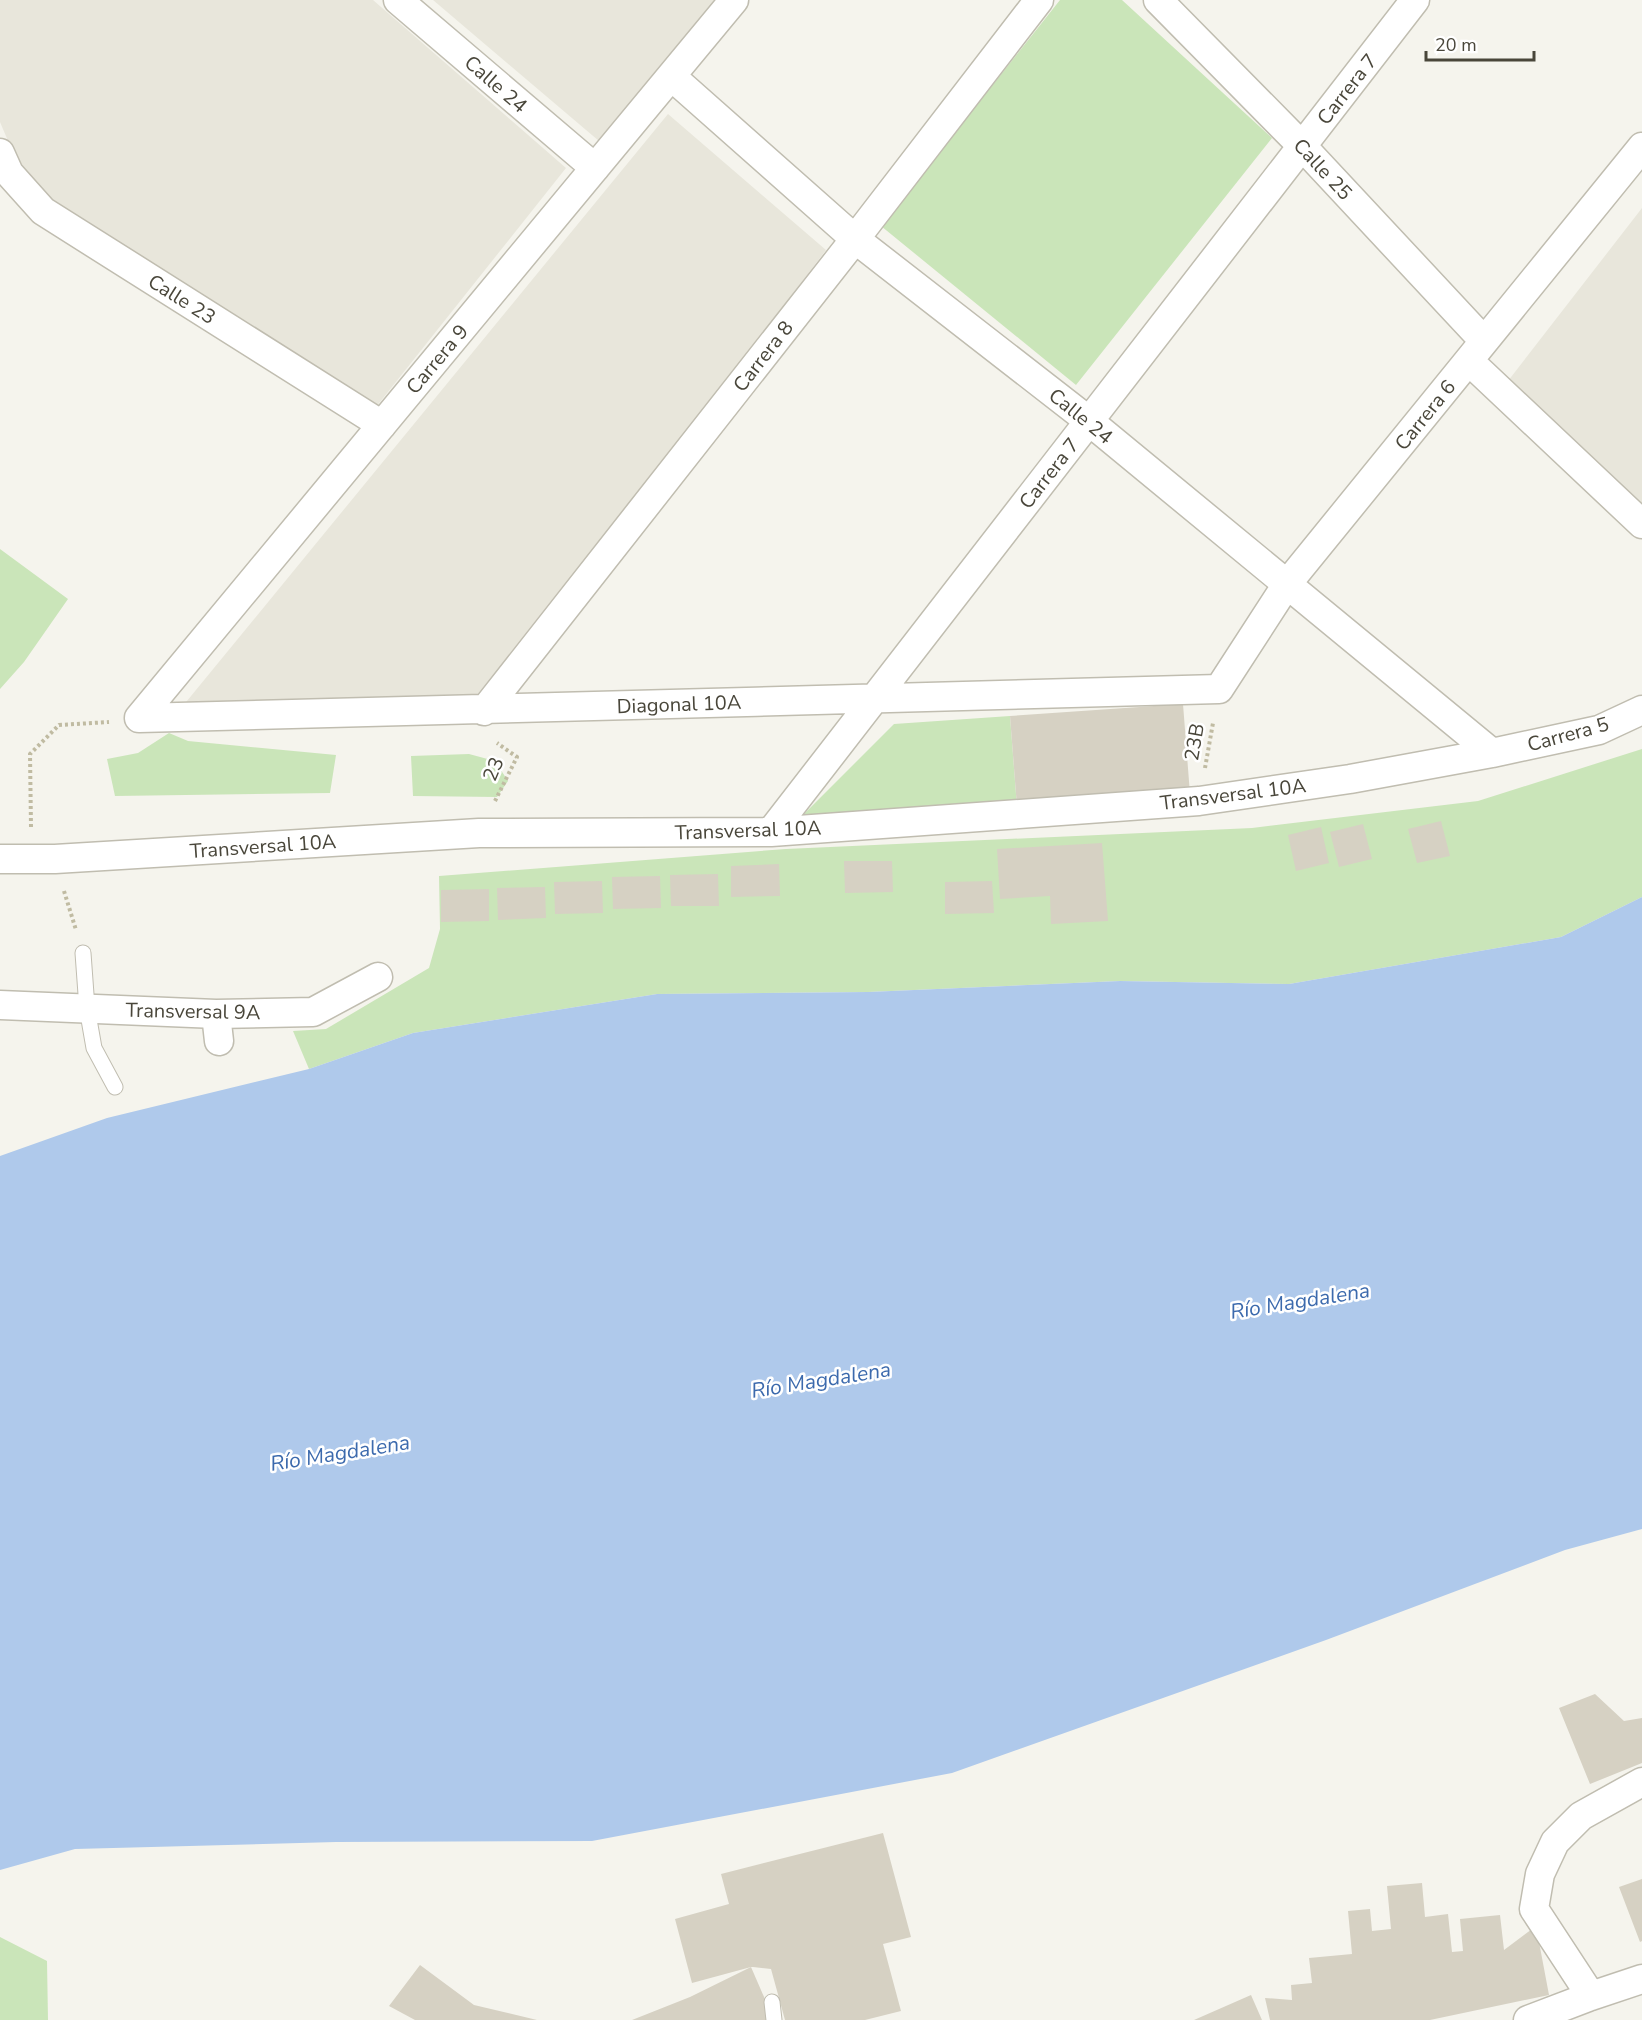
<svg xmlns="http://www.w3.org/2000/svg" width="1642" height="2020" font-family="'Nunito Sans',sans-serif">
<rect width="100%" height="100%" fill="#f5f4ed"/>
<path fill="#e8e6db" d="M0,0H373L566,168L372,412L28,188L0,122Z
M433,0H715L599,141Z
M668,114L826,250L486,697L182,707Z
M1642,208V510L1508,381Z"/>
<path fill="#cae5b9" d="M1060,0H1122L1272,138L1076,385L881,226Z
M0,549L68,599L24,662L0,689Z
M1010,716L1017,807L795,823L894,724Z
M169,733L188,741L336,755L330,793L115,796L107,759L138,753Z
M1642,749V897L1561,937L1289,984L1120,981L868,992L657,994L413,1033L309,1069L293,1031L326,1029L429,968L440,929L439,876L786,849L1252,828L1478,801Z
M469,754L495,761L508,781L497,797L413,796L411,756Z
M0,1937L47,1961L48,2020H0Z"/>
<path fill="#afc9eb" d="M1642,897V1529L1565,1550L1326,1640L952,1773L592,1841L336,1842L75,1849L0,1870V1156L107,1118L309,1069L413,1033L657,994L868,992L1120,981L1289,984L1561,937Z"/>
<path fill="#d6d1c3" d="M1183,704L1190,794L1017,807L1010,716Z
M1441,821L1450,856L1417,863L1408,829Z
M1363,824L1372,859L1339,867L1330,832Z
M1321,827L1329,863L1296,871L1288,835Z
M1102,843L1108,921L1051,924L1050,896L1000,899L997,849Z
M844,861H892L893,892L845,893Z
M779,864L780,896L731,897V866Z
M718,874L719,906H671L670,875Z
M660,876L661,908L613,909L612,877Z
M602,881L603,913L555,914L554,882Z
M992,881L994,913L945,914V882Z
M545,887L546,918L498,920L497,888Z
M489,889V921L441,922V890Z
M1595,1694L1624,1721L1642,1718V1763L1590,1784L1559,1708Z
M883,1833L911,1937L883,1944L901,2011L865,2020H785L771,1969L753,1967H751L774,2020H632L690,1997L751,1967L692,1983L675,1919L729,1904L721,1874Z
M1642,1879V1941L1640,1942L1619,1887Z
M1422,1883L1425,1917L1448,1914L1452,1952L1463,1951L1460,1919L1500,1915L1504,1950L1536,1926L1549,1995L1430,2020H1270L1265,1998L1292,2000L1291,1985L1312,1983L1309,1958L1352,1954L1348,1911L1370,1909L1372,1931L1391,1929L1387,1886Z
M420,1965L474,2005L537,2020H415L389,2006Z
M1251,1995L1262,2020H1194Z"/>
<g fill="none" stroke-linecap="round" stroke-linejoin="round">
<defs>
<path id="service" d="M83,953L87,1008L94,1048L115,1087
M772,2002L774,2020"/>
<path id="minor" d="M398,0L595,168
M1158,0L1302,146L1484,341
M671,76L855,239L1089,421L1492,753
M0,153L9,173L43,211L382,425
M1469,361L1642,524
M484,711L855,239L1039,0
M139,718C499,710 859,698 1219,689L1287,584L1642,147
M139,718L734,0
M771,832L1415,0
M0,859H55L479,833L771,832L1199,801L1350,779L1492,753L1599,730L1642,710
M0,1005L216,1014L313,1012L378,977
M216,1014L219,1041
M1591,1996L1534,1909L1540,1874L1555,1842L1581,1816L1642,1782
M1528,2020L1591,1996L1642,1979"/>
</defs>
<use href="#service" stroke="#c0bdb0" stroke-width="17"/>
<use href="#minor" stroke="#c0bdb0" stroke-width="31"/>
<path stroke="#c0bba2" stroke-width="4" stroke-dasharray="3 3" stroke-linecap="butt" d="M1205,768L1213,723
M495,801L517,757L497,743
M31,827L30,754L59,725L109,722
M64,891L76,930"/>
<use href="#service" stroke="#fff" stroke-width="15"/>
<use href="#minor" stroke="#fff" stroke-width="28"/>
</g>
<g text-anchor="middle" stroke-width="5" stroke-linejoin="round" paint-order="stroke">
<g font-size="20" fill="#49463a" stroke="#fff">
<text transform="translate(496 84) rotate(41)" y="7">Calle 24</text>
<text transform="translate(1347 89) rotate(-52)" y="7">Carrera 7</text>
<text transform="translate(1323 169) rotate(47)" y="7">Calle 25</text>
<text transform="translate(182 299) rotate(32)" y="7">Calle 23</text>
<text transform="translate(763 356) rotate(-52)" y="7">Carrera 8</text>
<text transform="translate(437 359) rotate(-50)" y="7">Carrera 9</text>
<text transform="translate(1425 415) rotate(-51)" y="7">Carrera 6</text>
<text transform="translate(1081 416) rotate(39)" y="7">Calle 24</text>
<text transform="translate(1049 473) rotate(-52)" y="7">Carrera 7</text>
<text transform="translate(679 704) rotate(-2)" y="7">Diagonal 10A</text>
<text transform="translate(1568 734) rotate(-15)" y="7">Carrera 5</text>
<text transform="translate(1194 742) rotate(-80)" y="7">23B</text>
<text transform="translate(493 769) rotate(-67)" y="7">23</text>
<text transform="translate(1233 794) rotate(-7)" y="7">Transversal 10A</text>
<text transform="translate(748 830) rotate(-2)" y="7">Transversal 10A</text>
<text transform="translate(263 846) rotate(-4)" y="7">Transversal 10A</text>
<text transform="translate(193 1011) rotate(1)" y="7">Transversal 9A</text>
</g>
<g font-size="21" font-style="italic" fill="#3c6aad" stroke="#fff">
<text transform="translate(1300 1301) rotate(-9)" y="7">Río Magdalena</text>
<text transform="translate(821 1380) rotate(-9)" y="7">Río Magdalena</text>
<text transform="translate(340 1453) rotate(-9)" y="7">Río Magdalena</text>
</g>
</g>
<path d="M1426 51v9h108v-9" fill="none" stroke="#49463a" stroke-width="3"/>
<text x="1435" y="51" font-size="18" fill="#49463a" stroke="#ffffff" stroke-width="4.5" paint-order="stroke">20 m</text>
</svg>
